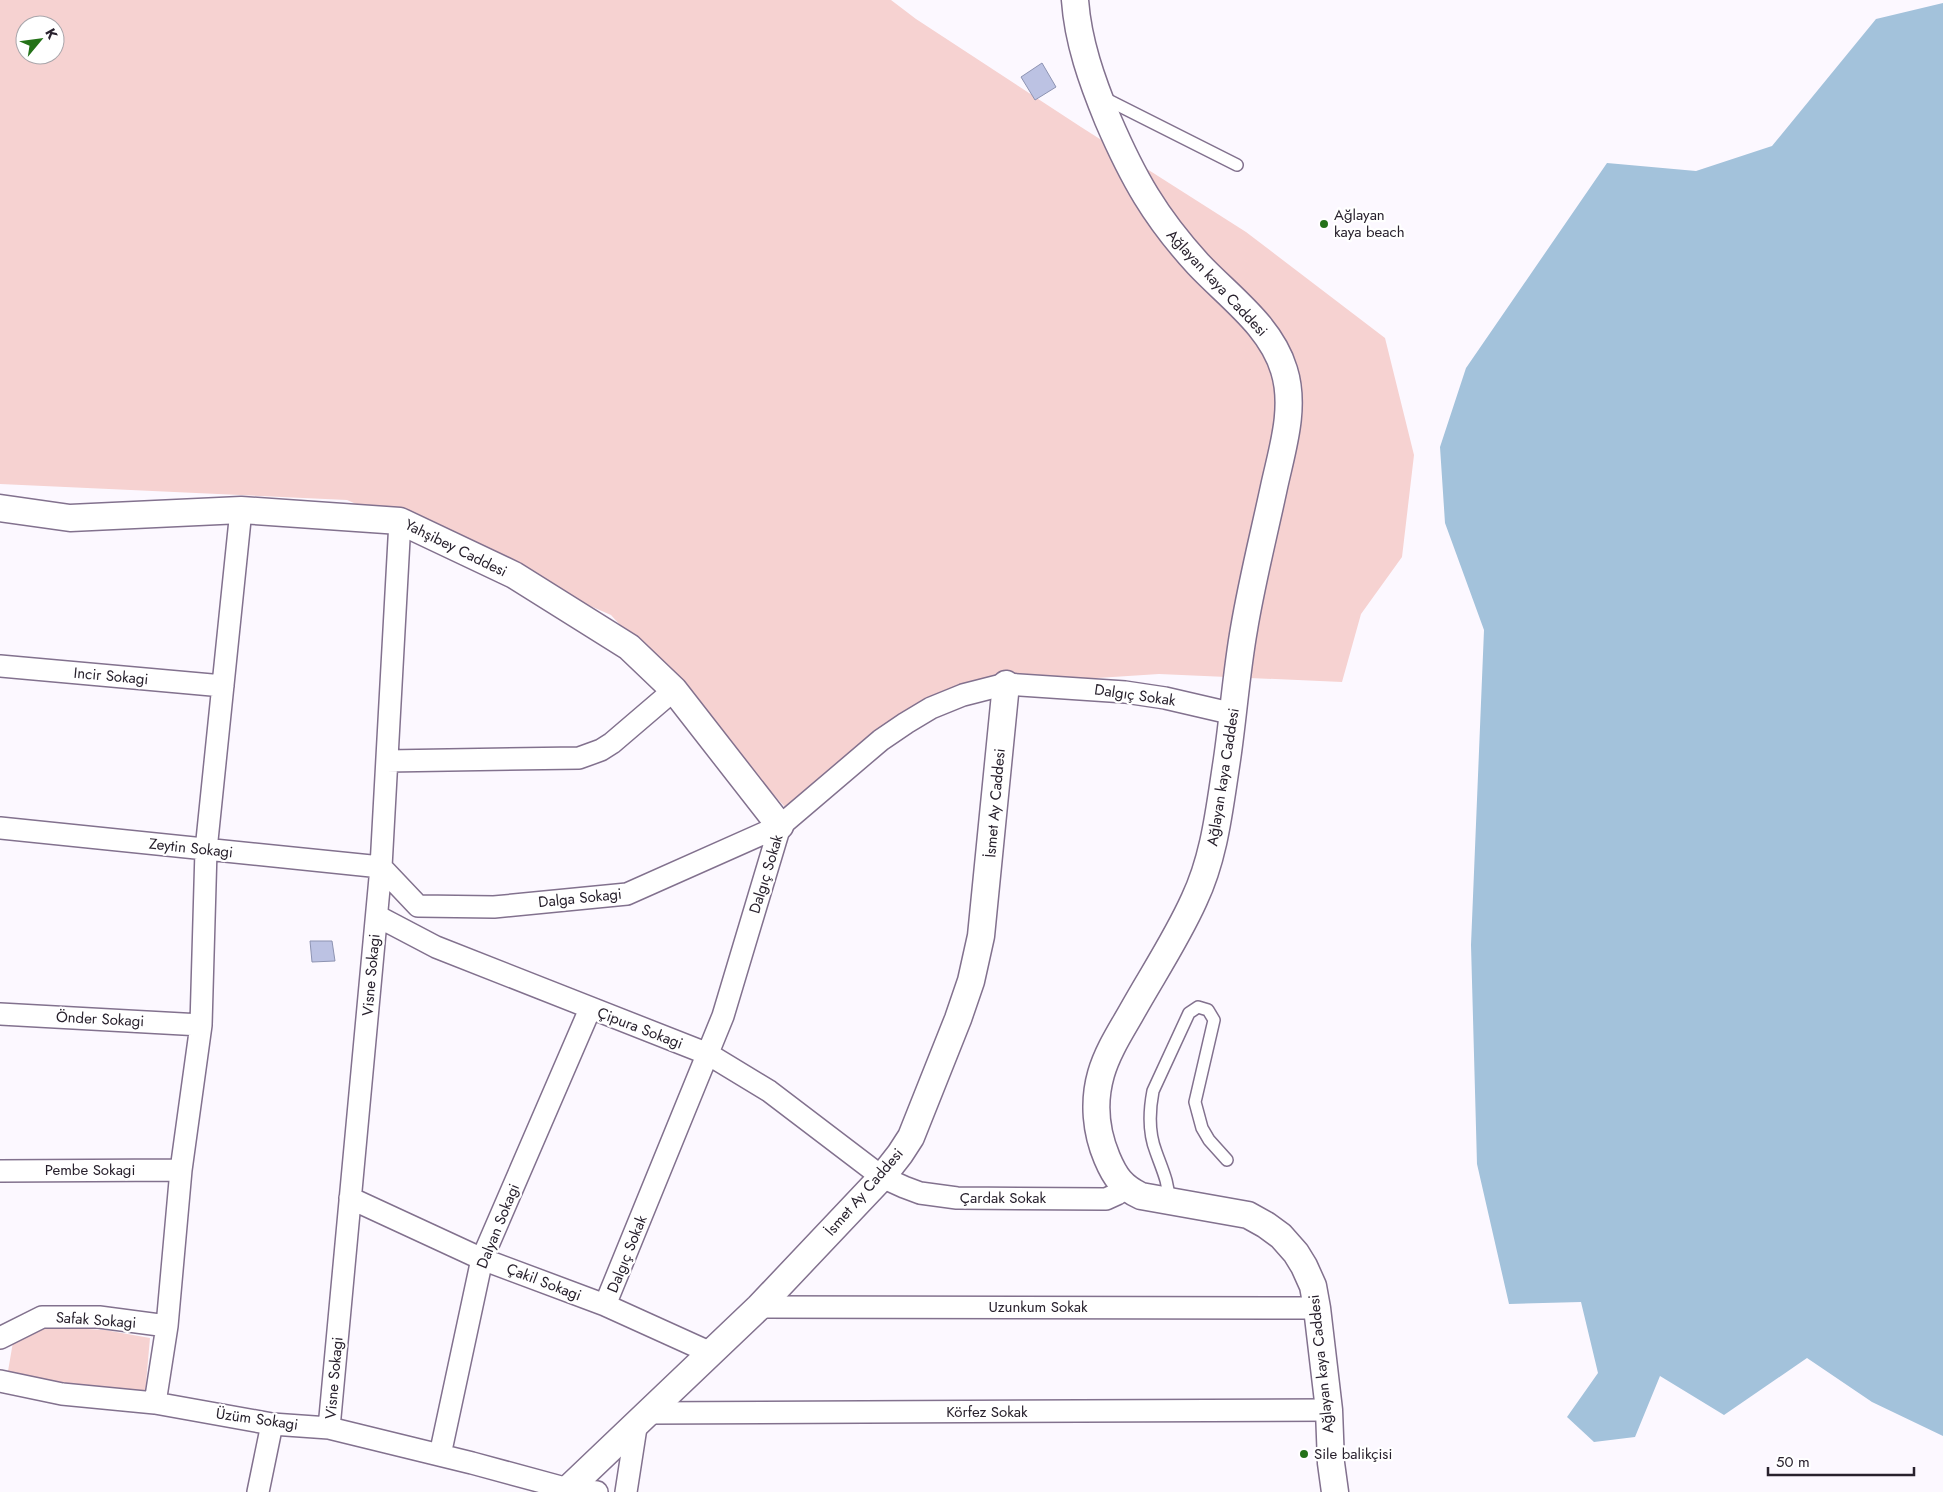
<svg xmlns="http://www.w3.org/2000/svg" width="1943" height="1492" font-family="Jost,sans-serif">
<rect width="100%" height="100%" fill="#fcf8ff"/>
<path fill="#f6d2d1" fill-rule="evenodd" d="M0,0H891L916,19L1081,127L1246,232L1385,338L1414,455L1402,557L1361,614L1342,682L1159,674L1006,684L931,708L793,816L611,615L347,500L0,484ZM25,25H55V55H25Z
M31,1326L105,1330L150,1338L145,1394L7,1377L13,1342Z"/>
<path fill="#a3c2db" d="M1943,3V1436L1872,1402L1807,1358L1724,1415L1660,1376L1635,1437L1594,1442L1567,1417L1598,1373L1581,1302L1509,1304L1477,1164L1471,945L1484,630L1445,523L1440,447L1466,368L1607,163L1696,171L1772,146L1876,19Z"/>
<path fill="#bcc2e3" stroke="#8d93b2" d="M1042,63L1056,87L1035,100L1021,77Z
M310,941H332L335,961L312,962Z"/>
<g fill="none" stroke-linecap="round" stroke-linejoin="round">
<defs>
<path id="service" d="M1102,97L1237,165
M1169,1201C1169,1183 1162,1169 1156,1152C1148,1132 1149,1112 1153,1091L1189,1013L1198,1007L1208,1010L1214,1020L1195,1102L1202,1128L1209,1140L1227,1160"/>
<path id="minor" d="M0,666L223,686
M387,761L579,758L601,750L612,743L674,690
M0,828L381,867L418,906L494,907L627,894L780,826
M377,916L436,947L708,1054L769,1091L882,1177L904,1187L920,1193L957,1198L1106,1199L1117,1194L1125,1188
M0,1014L201,1025
M0,1171L181,1170
M350,1198L482,1259L605,1305L711,1353
M605,1305L723,1016L780,826L881,740L906,723L931,708L963,695L1006,684L1125,692L1165,698L1234,714
M759,1307L1317,1308
M0,1338L42,1317H99L167,1326
M0,1381L62,1394L155,1403L272,1424L329,1428L472,1463L568,1489L597,1492
M155,1403L167,1326L181,1170L201,1025L206,850L241,510
M646,1413L1329,1410
M329,1428L381,867L400,521
M440,1455L482,1259L590,1009
M258,1492L272,1424
M626,1492L637,1421"/>
<path id="tertiary" d="M1075,0C1078,42 1092,81 1108,120C1133,178 1155,217 1198,264C1229,297 1271,326 1284,370C1296,408 1282,450 1274,487C1264,534 1252,581 1244,629C1236,674 1233,721 1226,766C1219,812 1214,858 1194,900C1176,940 1151,977 1130,1015C1119,1034 1107,1053 1101,1074C1093,1102 1096,1132 1107,1158C1115,1177 1122,1187 1141,1196L1248,1215L1266,1225L1281,1236L1296,1253L1304,1266L1313,1286L1317,1308L1329,1410L1331,1463L1335,1492
M0,508L70,518L241,510L400,521L514,575L629,647L674,690L780,826
M568,1489L759,1307L882,1177L900,1154L911,1137L958,1019L971,981L981,936L1006,684"/>
</defs>
<use href="#service" stroke="#82718e" stroke-width="14"/>
<use href="#minor" stroke="#82718e" stroke-width="24"/>
<use href="#tertiary" stroke="#82718e" stroke-width="29"/>
<use href="#service" stroke="#fff" stroke-width="11"/>
<use href="#minor" stroke="#fff" stroke-width="21"/>
<use href="#tertiary" stroke="#fff" stroke-width="26"/>
</g>
<g fill="#247218" stroke="#fff" stroke-width="2">
<circle cx="1324" cy="224" r="5"/>
<circle cx="1304" cy="1454" r="5"/>
</g>
<g text-anchor="middle" stroke-width="4.5" stroke-linejoin="round" paint-order="stroke">
<g font-size="15" fill="#28212d" stroke="#fff" text-anchor="start">
<text x="1334" y="220">Ağlayan<tspan x="1334" dy="17">kaya beach</tspan></text>
<text x="1314" y="1459">Sile balikçisi</text>
</g>
<g font-size="15" fill="#28212d" stroke="#fff">
<text transform="translate(1217 283) rotate(47)" y="5">Ağlayan kaya Caddesi</text>
<text transform="translate(456 548) rotate(26)" y="5">Yahşibey Caddesi</text>
<text transform="translate(111 676) rotate(5)" y="5">Incir Sokagi</text>
<text transform="translate(1135 695) rotate(8)" y="5">Dalgıç Sokak</text>
<text transform="translate(1223 777) rotate(-81)" y="5">Ağlayan kaya Caddesi</text>
<text transform="translate(995 803) rotate(-85)" y="5">İsmet Ay Caddesi</text>
<text transform="translate(191 848) rotate(6)" y="5">Zeytin Sokagi</text>
<text transform="translate(766 874) rotate(-73)" y="5">Dalgıç Sokak</text>
<text transform="translate(580 898) rotate(-6)" y="5">Dalga Sokagi</text>
<text transform="translate(371 975) rotate(-85)" y="5">Visne Sokagi</text>
<text transform="translate(100 1019) rotate(3)" y="5">Önder Sokagi</text>
<text transform="translate(640 1028) rotate(21)" y="5">Çipura Sokagi</text>
<text x="90" y="1175">Pembe Sokagi</text>
<text transform="translate(864 1192) rotate(-49)" y="5">İsmet Ay Caddesi</text>
<text x="1003" y="1203">Çardak Sokak</text>
<text transform="translate(498 1226) rotate(-68)" y="5">Dalyan Sokagi</text>
<text transform="translate(627 1254) rotate(-68)" y="5">Dalgıç Sokak</text>
<text transform="translate(544 1282) rotate(21)" y="5">Çakil Sokagi</text>
<text x="1038" y="1312">Uzunkum Sokak</text>
<text transform="translate(96 1320) rotate(4)" y="5">Safak Sokagi</text>
<text transform="translate(1321 1364) rotate(-96)" y="5">Ağlayan kaya Caddesi</text>
<text transform="translate(334 1378) rotate(-85)" y="5">Visne Sokagi</text>
<text x="987" y="1417">Körfez Sokak</text>
<text transform="translate(257 1419) rotate(8)" y="5">Üzüm Sokagi</text>
</g>
</g>
<g transform="translate(40 40) rotate(61)"><circle r="24" fill="#ffffff" stroke="#a9a6ab"/>
<path d="M0-4L9 19L0 12L-9 19Z" fill="#247218"/>
<text y="-8" font-size="14" font-weight="bold" text-anchor="middle" fill="#28212d">K</text>
</g>
<path d="M1768 1467v8h146v-8" fill="none" stroke="#28212d" stroke-width="2.5"/>
<text x="1776" y="1467" font-size="15" fill="#28212d" stroke="#ffffff" stroke-width="4" paint-order="stroke">50 m</text>
</svg>
